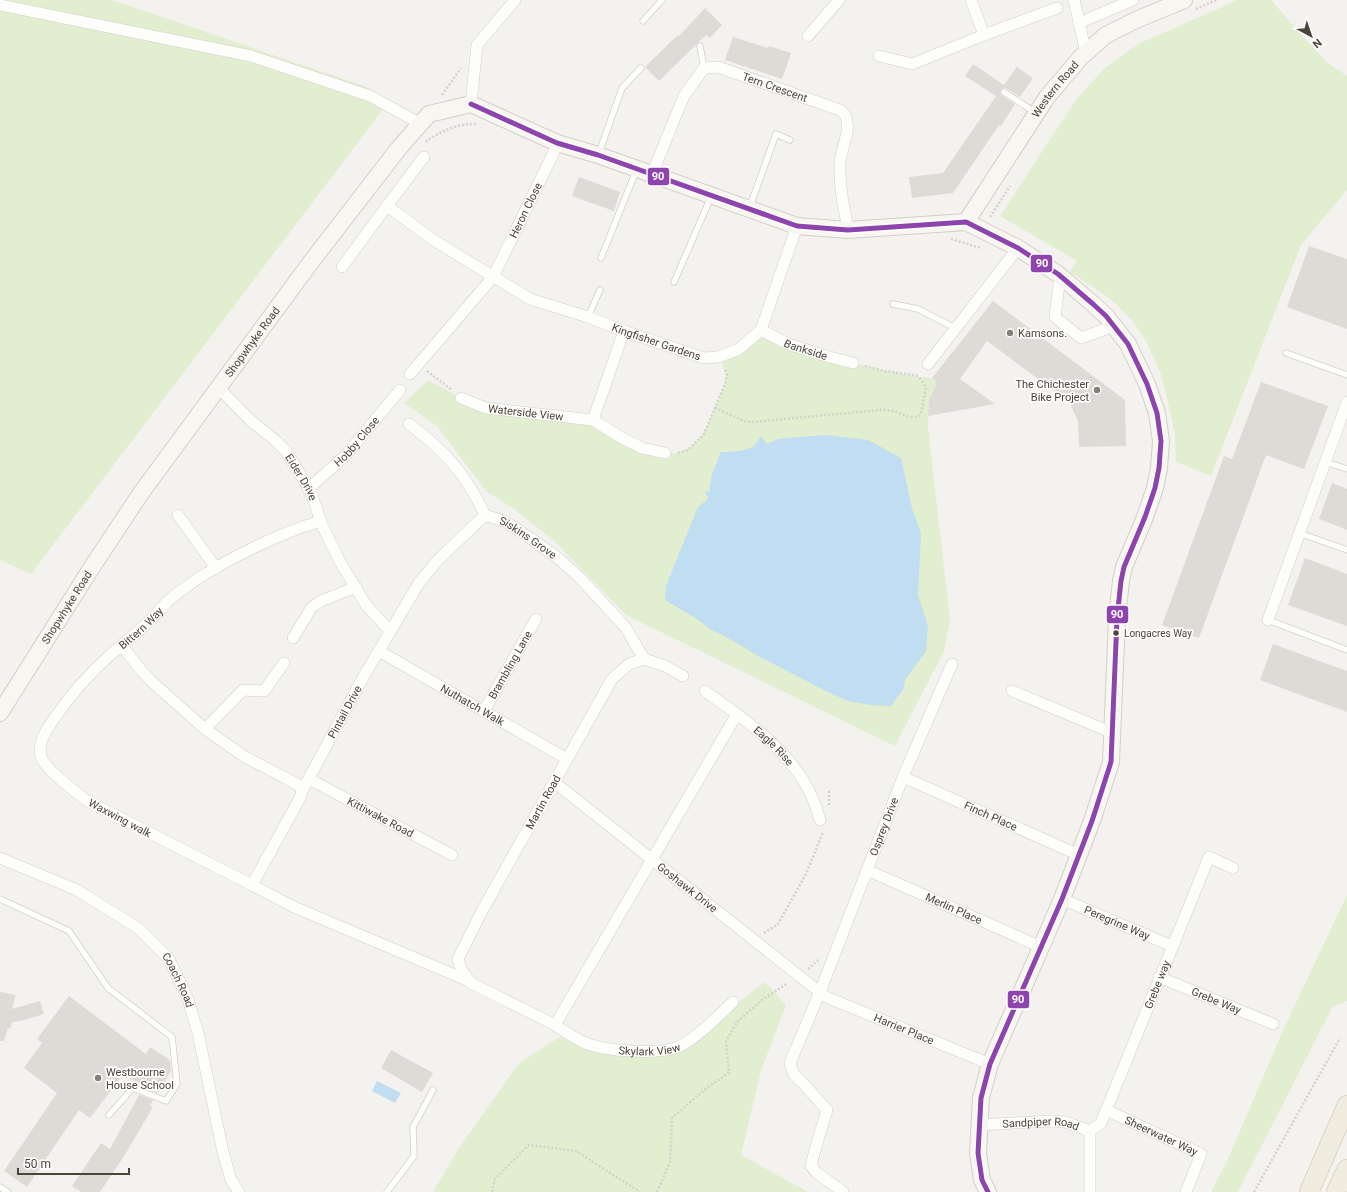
<svg xmlns="http://www.w3.org/2000/svg" width="1347" height="1192" font-family="Roboto,sans-serif">
<rect width="100%" height="100%" fill="#f4f2ee"/>
<path fill="#e1eecf" d="M0,0H112L370,88L387,104L31,574L0,560Z
M1238,0H1271L1296,29L1328,63L1347,76V190L1301,245L1211,476L1176,462L1175,434L1168,402L1160,371L1146,341L1132,320L1112,300L1070,272L1077,261L1000,216L1077,98L1106,67L1140,43Z
M761,330L826,356L885,371L919,377H928L937,383L929,400L928,428L950,619L944,651L895,746L626,615L552,539L514,509L486,491L437,426L404,403L428,380L461,398L486,408L593,420L665,453C695,456 704,433 715,409C719,400 723,390 726,380L727,374L718,357Z
M1347,895V1001L1333,1006L1238,1192H1211L1228,1159L1285,1026Z
M765,982L786,1005L761,1071L741,1155L808,1192H433L459,1148L519,1063L566,1033L589,1044L637,1051L678,1047Z"/>
<path fill="#c0ddf1" d="M826,435L868,440L901,458L912,508L921,533L918,596L928,625L926,651L905,680L904,688L891,706L871,705L848,701L826,691L758,656L737,643L710,629L697,619L665,600L666,586L698,507L707,500L708,496L705,494L706,491L709,492L712,474L721,452C732,452 756,452 759,438L761,437L767,444L778,439Z
M377,1081L401,1093L395,1103L372,1091Z"/>
<path fill="#dedbd6" d="M705,8L722,25L710,38L706,35L659,81L645,67L678,35L679,36Z
M733,37L768,48L769,46L791,53L782,79L725,60Z
M973,64L1004,85L1017,67L1033,78L1020,97L1006,88L1001,89L1000,92L1001,95L1015,104L1001,126L999,125L953,193L912,198L909,177L943,173L996,96L965,76Z
M579,177L620,192L614,211L572,196Z
M1309,246L1347,259V329L1287,307Z
M993,301L1125,400L1126,446L1079,447L1078,421L1069,402L987,341L960,379L995,404L928,416L929,400L937,383L932,378Z
M1261,382L1328,406L1304,469L1266,455L1199,638L1162,625L1224,456L1232,459Z
M1332,483L1347,489V530L1319,519Z
M1305,558L1347,574V626L1288,605Z
M1273,644L1347,671V712L1260,680Z
M0,992L16,995L12,1009L40,1001L44,1014L24,1020L12,1022L10,1029L8,1028L4,1041H0Z
M69,996L146,1054L150,1047L170,1060L171,1071L158,1093L143,1087L144,1086L123,1075L90,1118L79,1110L27,1187L4,1171L57,1093L24,1068L42,1043L37,1039Z
M391,1050L433,1073L422,1092L381,1068Z
M139,1095L153,1100L150,1106L153,1107L123,1158L100,1192H81L72,1186L101,1143L110,1149Z"/>
<g fill="none" stroke-linecap="round" stroke-linejoin="round">
<defs>
<path id="service" d="M643,21L662,0
M700,46L704,68
M1004,92L1036,113
M599,153L622,88L641,68
M749,209L776,134L790,140
M601,258L636,171
M674,282L711,197
M893,304L918,309L955,328
M588,317L600,290
M1286,353L1347,375
M1325,462L1347,469
M1299,533L1347,550
M1268,620L1347,650
M0,899L69,931L108,988L172,1037L177,1084L166,1101L133,1088L109,1115
M0,1187L8,1192
M387,1192L414,1156L413,1127L433,1090"/>
<g id="minor">
<path d="M971,0L984,35"/>
<path d="M1074,0L1086,53"/>
<path d="M0,5L251,56L370,96L421,124"/>
<path d="M1079,23L1133,0"/>
<path d="M808,36L839,0"/>
<path d="M879,56L912,64L984,35L1057,8"/>
<path d="M471,104L477,45L515,0"/>
<path id="s1" d="M652,174L684,96L704,68L718,67L840,110C842,112 845,115 846,117C851,132 841,148 840,163C839,186 844,208 848,230"/>
<path d="M387,206L424,157"/>
<path id="s2" d="M342,267L387,206L435,241L530,299L588,317L624,331L704,358L718,357L739,349L761,330L797,226"/>
<path d="M1060,276L1055,317L1081,338L1114,326"/>
<path id="s3" d="M761,330L788,344L826,356L853,363"/>
<path d="M928,364L1018,248"/>
<path id="s4" d="M410,374L493,277L553,154L557,143"/>
<path id="s5" d="M218,387L250,420L277,442L286,451L311,492L322,525L340,562L366,605L390,631"/>
<path id="s6" d="M461,398L486,408L593,420L620,437L642,448L665,453"/>
<path d="M593,420L624,331"/>
<path id="s7" d="M409,424C444,450 466,474 485,515L506,522L530,538L558,558L580,578L626,628L644,659"/>
<path id="s8" d="M308,489L346,455L400,390"/>
<path d="M178,515L216,568"/>
<path d="M1268,620L1347,402"/>
<path d="M293,638L312,607L321,601L356,587"/>
<path d="M122,646L140,669L151,681L205,729L245,757L299,785L302,791"/>
<path id="s9" d="M379,651L567,759"/>
<path id="s10" d="M644,659L629,664L612,679L482,911L458,959L462,971L471,983C498,997 526,1010 553,1024C565,1031 575,1039 588,1044C608,1051 658,1055 678,1047C697,1038 718,1016 733,1002"/>
<path d="M644,659L665,666L683,676"/>
<path id="s11" d="M705,691C741,717 779,742 803,780C811,792 816,806 820,820"/>
<path d="M1012,691L1113,733"/>
<path id="s12" d="M484,711L536,619"/>
<path d="M205,729L243,690L264,691L284,663"/>
<path id="s13" d="M903,777L1079,855"/>
<path id="s14" d="M309,779L452,855"/>
<path id="s15" d="M554,782L826,997L990,1064"/>
<path id="s16" d="M0,858L77,890L138,928L169,959L188,999L198,1033L223,1152L231,1180L239,1192"/>
<path id="s17" d="M867,870L1041,947"/>
<path id="s18" d="M252,885L89,802C79,795 44,768 41,757C37,741 48,728 56,716C72,693 90,673 110,655C122,645 134,636 145,625C153,618 160,609 168,601C177,593 188,586 197,579C236,555 277,534 321,521"/>
<path id="s19" d="M1062,899L1172,946"/>
<path id="s20" d="M1159,977L1273,1024"/>
<path id="s21" d="M469,981L294,907L252,885L300,798L302,791L365,674L419,583L438,560L485,515"/>
<path d="M555,1025L737,714"/>
<path id="s22" d="M1106,1110L1201,1154L1186,1192"/>
<path id="s23" d="M979,1125L1052,1121L1065,1122L1090,1131V1192"/>
<path id="s24" d="M1090,1131L1101,1123L1209,857L1233,868"/>
<path id="s25" d="M843,1192L817,1173L811,1166L815,1150L827,1110L801,1081L794,1075L790,1063L820,992L903,777L952,664"/>
</g>
<g id="secondary">
<path id="s26" d="M966,222L1047,97L1081,57L1106,35L1136,20L1184,0"/>
<path id="s27" d="M0,713L92,567L141,493L311,262L399,148L429,114L471,104L557,143L598,155L797,226L848,230L966,222L1018,248L1058,274L1093,304L1106,316L1128,344L1147,384L1157,413L1161,441L1159,468L1155,488L1145,517L1124,567L1121,581L1117,618L1111,762L1092,821L1062,899L990,1064L981,1098L978,1153L982,1180L988,1192"/>
</g>
<path id="trunk" d="M1309,1192L1347,1105
M1336,1192L1347,1169"/>
</defs>
<use href="#service" stroke="#d2d0cb" stroke-width="7"/>
<use href="#minor" stroke="#d2d0cb" stroke-width="12"/>
<use href="#secondary" stroke="#d3cfc5" stroke-width="18"/>
<use href="#trunk" stroke="#ccbfa9" stroke-width="20"/>
<path stroke="#d3d2cc" stroke-width="2.5" stroke-dasharray="2 2" stroke-linecap="butt" d="M1196,9L1216,0
M442,95L461,68
M426,142C439,131 460,123 477,124
M990,217L1010,186
M951,239L981,248
M865,366L885,371L920,376
M427,371L452,390
M715,408L744,421L753,422L880,410C885,410 891,410 897,412C905,415 914,421 921,414L926,387L919,377
M678,453L688,450L704,434L725,384L727,374L724,368
M829,805V791
M764,933L778,924L806,874L823,832
M808,969L818,960
M492,1192L495,1179L529,1145L576,1151L640,1192
M657,1192L670,1162L672,1118L709,1086L729,1073L726,1041L737,1022L762,1000L788,983
M1254,1192L1340,1038"/>
<use href="#service" stroke="#fdfdfc" stroke-width="5.5"/>
<use href="#minor" stroke="#fdfdfc" stroke-width="11"/>
<use href="#secondary" stroke="#f7f6f1" stroke-width="16"/>
<use href="#trunk" stroke="#f0ece0" stroke-width="19"/>
<defs>
<path id="bus-1" d="M471,104L557,143L598,155L797,226L848,230L966,222L1018,248L1058,274L1093,304L1106,316L1128,344L1147,384L1157,413L1161,441L1159,468L1155,488L1145,517L1124,567L1121,581L1117,618L1111,762L1092,821L1062,899L990,1064L981,1098L978,1153L982,1180L988,1192"/>
</defs>
<use href="#bus-1" stroke="#fff" stroke-width="8"/>
<use href="#bus-1" stroke="#8e44ad" stroke-width="5"/>
</g>
<g fill="#868178" stroke="#fff" stroke-width="1.5">
<circle cx="1010" cy="333" r="4"/>
<circle cx="1097" cy="390" r="4"/>
<circle cx="98" cy="1078" r="4"/>
</g>
<circle fill="#4b4439" stroke="#fff" stroke-width="1.5" cx="1116" cy="633" r="3.5"/>
<g text-anchor="middle" stroke-width="3.5" stroke-linejoin="round" paint-order="stroke">
<g font-size="10" fill="#4b4439" stroke="#fff" text-anchor="start">
<text x="1124" y="637">Longacres Way</text>
</g>
<g font-size="11" fill="#4b4439" stroke="#fff">
<text dy="4" stroke="none"><textPath href="#s1" startOffset="193">Tern Crescent</textPath></text>
<text dy="4" stroke="none"><textPath href="#s26" startOffset="160">Western Road</textPath></text>
<text dy="4" stroke="none"><textPath href="#s4" startOffset="202">Heron Close</textPath></text>
<text dy="4" stroke="none"><textPath href="#s27" startOffset="449">Shopwhyke Road</textPath></text>
<text dy="4" stroke="none"><textPath href="#s2" startOffset="380">Kingfisher Gardens</textPath></text>
<text dy="4" stroke="none"><textPath href="#s3" startOffset="49">Bankside</textPath></text>
<text dy="4" stroke="none"><textPath href="#s6" startOffset="67">Waterside View</textPath></text>
<text dy="4" stroke="none"><textPath href="#s8" startOffset="68">Hobby Close</textPath></text>
<text dy="4" stroke="none"><textPath href="#s5" startOffset="124">Eider Drive</textPath></text>
<text dy="4" stroke="none"><textPath href="#s7" startOffset="169">Siskins Grove</textPath></text>
<text dy="4" stroke="none"><textPath href="#s27" startOffset="125">Shopwhyke Road</textPath></text>
<text dy="4" stroke="none"><textPath href="#s18" startOffset="417">Bittern Way</textPath></text>
<text dy="4" stroke="none"><textPath href="#s12" startOffset="53">Brambling Lane</textPath></text>
<text dy="4" stroke="none"><textPath href="#s9" startOffset="108">Nuthatch Walk</textPath></text>
<text dy="4" stroke="none"><textPath href="#s21" startOffset="434">Pintail Drive</textPath></text>
<text dy="4" stroke="none"><textPath href="#s11" startOffset="88">Eagle Rise</textPath></text>
<text transform="translate(543 802) rotate(-61)" y="4">Martin Road</text>
<text dy="4" stroke="none"><textPath href="#s13" startOffset="96">Finch Place</textPath></text>
<text dy="4" stroke="none"><textPath href="#s14" startOffset="81">Kittiwake Road</textPath></text>
<text transform="translate(120 818) rotate(28)" y="4">Waxwing walk</text>
<text dy="4" stroke="none"><textPath href="#s25" startOffset="415">Osprey Drive</textPath></text>
<text dy="4" stroke="none"><textPath href="#s15" startOffset="170">Goshawk Drive</textPath></text>
<text dy="4" stroke="none"><textPath href="#s17" startOffset="95">Merlin Place</textPath></text>
<text dy="4" stroke="none"><textPath href="#s19" startOffset="60">Peregrine Way</textPath></text>
<text dy="4" stroke="none"><textPath href="#s16" startOffset="222">Coach Road</textPath></text>
<text dy="4" stroke="none"><textPath href="#s24" startOffset="163">Grebe way</textPath></text>
<text dy="4" stroke="none"><textPath href="#s20" startOffset="62">Grebe Way</textPath></text>
<text dy="4" stroke="none"><textPath href="#s15" startOffset="431">Harrier Place</textPath></text>
<text dy="4" stroke="none"><textPath href="#s10" startOffset="580">Skylark View</textPath></text>
<text dy="4" stroke="none"><textPath href="#s23" startOffset="62">Sandpiper Road</textPath></text>
<text dy="4" stroke="none"><textPath href="#s22" startOffset="61">Sheerwater Way</textPath></text>
</g>
<g font-size="11" fill="#4b4439" stroke="#fff" text-anchor="start">
<text x="1018" y="337">Kamsons.</text>
<text x="1089" y="388" text-anchor="end">The Chichester<tspan x="1089" dy="13">Bike Project</tspan></text>
<text x="106" y="1076">Westbourne<tspan x="106" dy="13">House School</tspan></text>
</g>
</g>
<g stroke="#fff" stroke-width="1.5">
<rect x="647" y="167" width="23" height="19" rx="4" fill="#8e44ad"/>
<rect x="1030" y="254" width="23" height="19" rx="4" fill="#8e44ad"/>
<rect x="1106" y="605" width="23" height="19" rx="4" fill="#8e44ad"/>
<rect x="1007" y="990" width="23" height="19" rx="4" fill="#8e44ad"/>
</g>
<g font-size="11" text-anchor="middle" font-weight="bold" fill="#fff">
<text x="658" y="180">90</text>
<text x="1042" y="267">90</text>
<text x="1117" y="618">90</text>
<text x="1018" y="1003">90</text>
</g>
<g transform="translate(1311 36) rotate(140)" stroke="#ffffff" stroke-width="3" paint-order="stroke">
<path d="M0-3L7 15L0 10L-7 15Z" fill="#4b4439"/>
<text y="-6" font-size="11" font-weight="bold" text-anchor="middle" fill="#4b4439">N</text>
</g>
<path d="M18 1168v6h111v-6" fill="none" stroke="#4b4439" stroke-width="2"/>
<text x="24" y="1168" font-size="12" fill="#4b4439" stroke="#ffffff" stroke-width="3" paint-order="stroke">50 m</text>
</svg>
